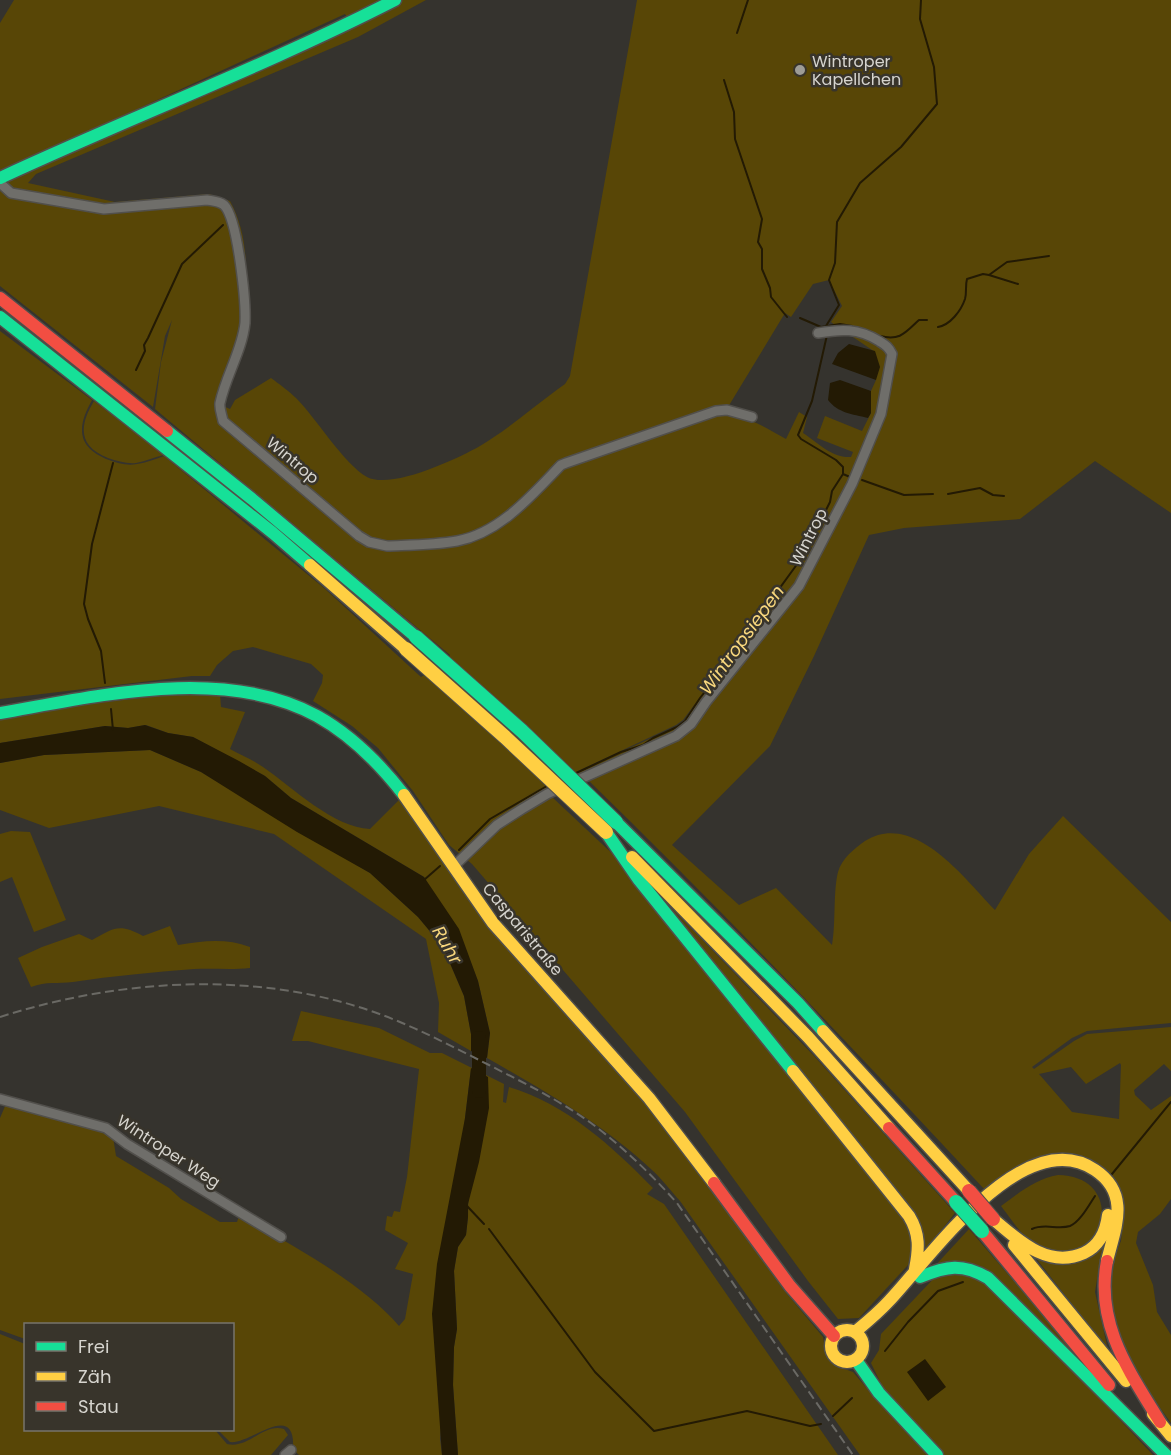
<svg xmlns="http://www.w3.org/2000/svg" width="1171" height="1455" font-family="Poppins,sans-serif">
<rect width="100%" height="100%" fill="#35332e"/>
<path fill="#584606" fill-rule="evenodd" d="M14,0H426L358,37L36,174L28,183L115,202L209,194L230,201C241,221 245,242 246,265H242L239,269L242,320L239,343L218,404L226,416L223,406L230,409L235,400L271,378C279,384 289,391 296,398C316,418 344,464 367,477C391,490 457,459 480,446C507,430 532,408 558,389L565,384L570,376L637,0H1171V513L1095,461L1020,519L904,528L869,535L814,656L770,746L672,845L739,905L776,888L832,945C836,923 833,892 838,872C842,858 854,849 865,841C914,810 965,879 995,910L1029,854L1063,816L1171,922V1023L1087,1031L1072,1038L1032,1067L1034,1069L1074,1041L1087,1034L1171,1027V1071L1164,1064L1134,1090L1135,1095L1151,1110L1171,1096V1199L1160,1214L1138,1232L1136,1243L1153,1285L1157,1312L1171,1335V1423L1142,1383L1115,1331L1107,1296L1111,1265L1121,1241L1124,1209L1077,1154L985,1190C855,1050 724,912 588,780L552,797L618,859L916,1236L909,1264L859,1318L838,1319L808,1281L685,1112L472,864L449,845L413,791L378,748L352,726L313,701L322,683L323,675L311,664L253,647L233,651L217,665L210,676H192L0,699V331L92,400C77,427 76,447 109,460C117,463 127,466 137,464C146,463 155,459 164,456L324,588L421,677L442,665L450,655L155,409L161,362L172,320L165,336L153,407L0,286V191L5,192L13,189L7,183V180L351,25L345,14L0,172V23ZM829,280L842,306L831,322L875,352L876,380L871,391V413L862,431L825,416L817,438L853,452L851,457C832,458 818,443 803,433L807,417L799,412L786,439C765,427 741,412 716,413L564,466L496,528L457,545L462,539L493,523L562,463L728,407L785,313L791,317L813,284ZM698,700L682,724L523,797L676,725L683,720ZM1120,1063L1121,1065L1119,1119L1072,1112L1039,1074L1071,1067L1086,1084Z
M94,401L164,455C155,457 146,461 136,463C127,464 117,461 108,458C78,446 79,426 94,401Z
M176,694H220L221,707L245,712L230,749C241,755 253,760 263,767C292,787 334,828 370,829L399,800L449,868L668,1129L783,1289L823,1337L826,1354L839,1367L853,1372L875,1398L931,1455H860L680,1201C671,1191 662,1179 652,1170C603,1124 545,1091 487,1058L490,1033L478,981L468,956L424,877L291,798L265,776L193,737L168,733L146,725L128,728L105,726L0,743V719L88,704Z
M150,750L201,772L370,873L418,917L443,947L464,996L471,1034V1051L438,1032L439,1003L426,939L274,834L159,806L49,828L0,810V763L44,755Z
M11,831L30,832L66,920L34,932L12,877L0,882V834Z
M666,902L815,1057L955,1213L923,1253L924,1239Z
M170,926L178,945C203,941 226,938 250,947V968C231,970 213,968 194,969C153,972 113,976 73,982C57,984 47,981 31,987L18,958L42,947L79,934L92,940C114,928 119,923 143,936Z
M301,1011L379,1028L430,1053H442L504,1084L503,1102L506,1103L509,1087C566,1104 612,1146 653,1188L647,1194L664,1204L838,1455H458L453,1385L454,1347L457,1329L454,1271L458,1247L466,1235L468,1217L471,1069L465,1118L440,1439L442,1455H299L293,1449C296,1399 250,1445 230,1442L218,1430H232V1324H26L25,1339L0,1330V1118L6,1104L67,1119L113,1137L116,1156L169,1188L181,1199L220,1222H237L239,1216C288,1242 364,1284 399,1326L405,1319L413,1274L395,1269L408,1243L385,1230L387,1216L392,1217L394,1211L400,1212L407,1177L419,1069L308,1041H292Z
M1058,1175C1131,1176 1106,1279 1034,1244C1024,1239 1009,1216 1001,1206C1019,1193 1035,1179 1058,1175Z
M969,1229L1111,1394L993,1278L933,1268Z
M1108,1238L1099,1267L1095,1292L1108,1350L1035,1257L1050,1263Z
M959,1271L977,1276L1104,1403L1153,1455H942L886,1394L871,1363L879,1350L881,1334L937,1275Z
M0,1334L25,1344L26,1430H215L227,1444C249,1449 263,1423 284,1429L288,1435L271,1455H0Z"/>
<path fill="#231a04" d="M849,344L875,351L880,367L876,380L832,364L838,353Z
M840,380L871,391V413L868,418C852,414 838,413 828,400L830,383Z
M145,725L168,733L193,737L239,761L265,776L291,798L424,877L459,929L478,981L490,1033L487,1058L471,1051V1034L464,996L443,947L418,917L370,873L297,832L201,772L150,750L44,755L0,763V743L105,726L128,728Z
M471,1068L488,1077L489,1108L479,1162L468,1204V1217L466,1235L458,1247L454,1271L457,1329L454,1347L453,1385L458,1455H442L432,1314L437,1264L465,1118Z
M925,1359L946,1387L928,1401L907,1372Z"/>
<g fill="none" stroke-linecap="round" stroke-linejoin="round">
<path stroke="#231a04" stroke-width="2" d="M737,33L748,0
M724,80L734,112L735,139L762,219L758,242L762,249V269L770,288L771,297L787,317
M989,275L1018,284
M800,318L821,327L840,324L852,326
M826,326L839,305L829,280L835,263L837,222L860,183L901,147L937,104L934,67L920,19L921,0
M938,327C950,325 961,311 965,299C967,292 965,286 967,279L983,274L989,275L1007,262L1049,256
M880,336C900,341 905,333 919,320H927
M136,370L145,351L144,345L148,338L182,264L223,225
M843,474L850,477
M862,480L904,495L933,494
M948,494L980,488L993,495L1004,496
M105,683L101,651L88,619L84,604L92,544L113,463
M111,709L113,730
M574,774L621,752L643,745L653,738L677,727L685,721L700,698L742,645L750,629L803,556L830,502L832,491L843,474V467L836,460L801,439L798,435L812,401L827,335
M459,850L490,819L547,786
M424,880L440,866
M1112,1174L1171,1102
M467,1206L484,1224
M489,1229L595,1372L654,1431L747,1411L810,1426L821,1424
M1032,1229C1044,1223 1058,1230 1070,1226C1080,1222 1089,1205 1095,1196
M885,1351L908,1322L938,1291L963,1282
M833,1416L852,1398"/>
<path stroke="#231a04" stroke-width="14" d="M479,1091V1038"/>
<defs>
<path id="street" d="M0,183L11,193L104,209L207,200C213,201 219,201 224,205C238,219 246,302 245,323C242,351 226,375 220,403C219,408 222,415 223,421L359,536L369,542L387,546C410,545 434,545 457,541C500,533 532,495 561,465L566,463L716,411L727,410L752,417
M453,867L497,825L522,809L547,794L676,736L691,724L706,702L799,586L852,484L881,414L892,354C888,346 885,345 879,341C858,328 841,329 818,333
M0,1099L106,1128L127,1144L281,1237
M285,1455L291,1450"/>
<path id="fast" d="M0,178C131,117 266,66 395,0
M0,317L273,533L310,565
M167,431L252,499L416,637
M0,713C98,696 224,665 317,716C351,735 380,764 404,795
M616,822L798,1003L823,1031
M606,832L639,880L793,1071
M920,1277C947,1266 962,1263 988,1278L1166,1455
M856,1360L879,1393L937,1455"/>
<path id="slow" d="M310,565L406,649
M404,795L493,923L649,1098L714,1183
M632,857L808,1037L889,1128
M823,1031L969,1191
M793,1071L909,1216C920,1234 919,1249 915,1269
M993,1219C1019,1241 1048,1269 1084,1253C1099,1246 1106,1231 1108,1215
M1014,1245L1126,1381
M831 1346a16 16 0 1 1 32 0a16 16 0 1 1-32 0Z
M855,1332C867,1322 878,1313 889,1301C930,1258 1023,1122 1095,1170C1131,1194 1115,1228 1107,1261
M1153,1414L1171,1436"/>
<path id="jam" d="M0,298L167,431
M889,1128L956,1202
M714,1183L790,1286L834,1336
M982,1231L1109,1385
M1107,1261C1095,1324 1129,1371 1160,1422"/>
</defs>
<use href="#street" stroke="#514f4b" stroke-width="12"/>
<use href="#fast" stroke="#514f4b" stroke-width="15"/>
<use href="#slow" stroke="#514f4b" stroke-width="15"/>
<use href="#jam" stroke="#514f4b" stroke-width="15"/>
<use href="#street" stroke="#6f6e6a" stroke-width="9"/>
<use href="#fast" stroke="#16e098" stroke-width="12"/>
<use href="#slow" stroke="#ffcf43" stroke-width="12"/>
<use href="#jam" stroke="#f24e42" stroke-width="12"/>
<path stroke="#6a6964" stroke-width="2" stroke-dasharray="9 4.5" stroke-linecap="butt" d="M0,1017C119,979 254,970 374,1012C414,1026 451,1046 489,1065C524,1083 559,1100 591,1123C623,1147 651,1174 677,1203L853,1455"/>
<defs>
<path id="fast-bridge" d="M416,637L522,731L616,822
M956,1202L982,1231"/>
<path id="slow-bridge" d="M406,649L505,737L606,832"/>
<path id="jam-bridge" d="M969,1191L993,1219"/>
</defs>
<use href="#fast-bridge" stroke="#514f4b" stroke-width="16" stroke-linecap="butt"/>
<use href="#slow-bridge" stroke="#514f4b" stroke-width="16" stroke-linecap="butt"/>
<use href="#jam-bridge" stroke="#514f4b" stroke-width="16" stroke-linecap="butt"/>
<use href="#fast-bridge" stroke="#16e098" stroke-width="14"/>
<use href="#slow-bridge" stroke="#ffcf43" stroke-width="14"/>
<use href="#jam-bridge" stroke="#f24e42" stroke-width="14"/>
</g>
<circle fill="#9e9c96" stroke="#38342b" stroke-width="2" cx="800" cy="70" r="6"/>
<g text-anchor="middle" stroke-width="5" stroke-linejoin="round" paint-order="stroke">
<g font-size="16" fill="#d6d4ce" stroke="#38342b" text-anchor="start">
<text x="812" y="67">Wintroper<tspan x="812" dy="18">Kapellchen</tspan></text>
</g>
<g font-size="16" fill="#d6d4ce" stroke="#38342b">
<text transform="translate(293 460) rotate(40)" y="6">Wintrop</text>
<text transform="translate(808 537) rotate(-63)" y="6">Wintrop</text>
<text transform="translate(523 929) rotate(50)" y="6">Casparistraße</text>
<text transform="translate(169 1151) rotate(33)" y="6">Wintroper Weg</text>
</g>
<g font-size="18" font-style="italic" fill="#f8d77d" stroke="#38342b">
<text transform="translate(742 640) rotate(-54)" y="6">Wintropsiepen</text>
<text transform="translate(447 945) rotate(60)" y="6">Ruhr</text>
</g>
</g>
<rect x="24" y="1323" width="210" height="108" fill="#38342b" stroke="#77746c" stroke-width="1.5"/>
<rect x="36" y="1342" width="30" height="9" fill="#16e098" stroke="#77746c" stroke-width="1.5"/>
<text x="78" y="1353" font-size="18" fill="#d6d4ce">Frei</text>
<rect x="36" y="1372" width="30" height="9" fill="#ffcf43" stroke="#77746c" stroke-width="1.5"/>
<text x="78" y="1383" font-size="18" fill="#d6d4ce">Zäh</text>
<rect x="36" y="1402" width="30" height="9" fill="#f24e42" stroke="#77746c" stroke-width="1.5"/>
<text x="78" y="1413" font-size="18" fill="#d6d4ce">Stau</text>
</svg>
